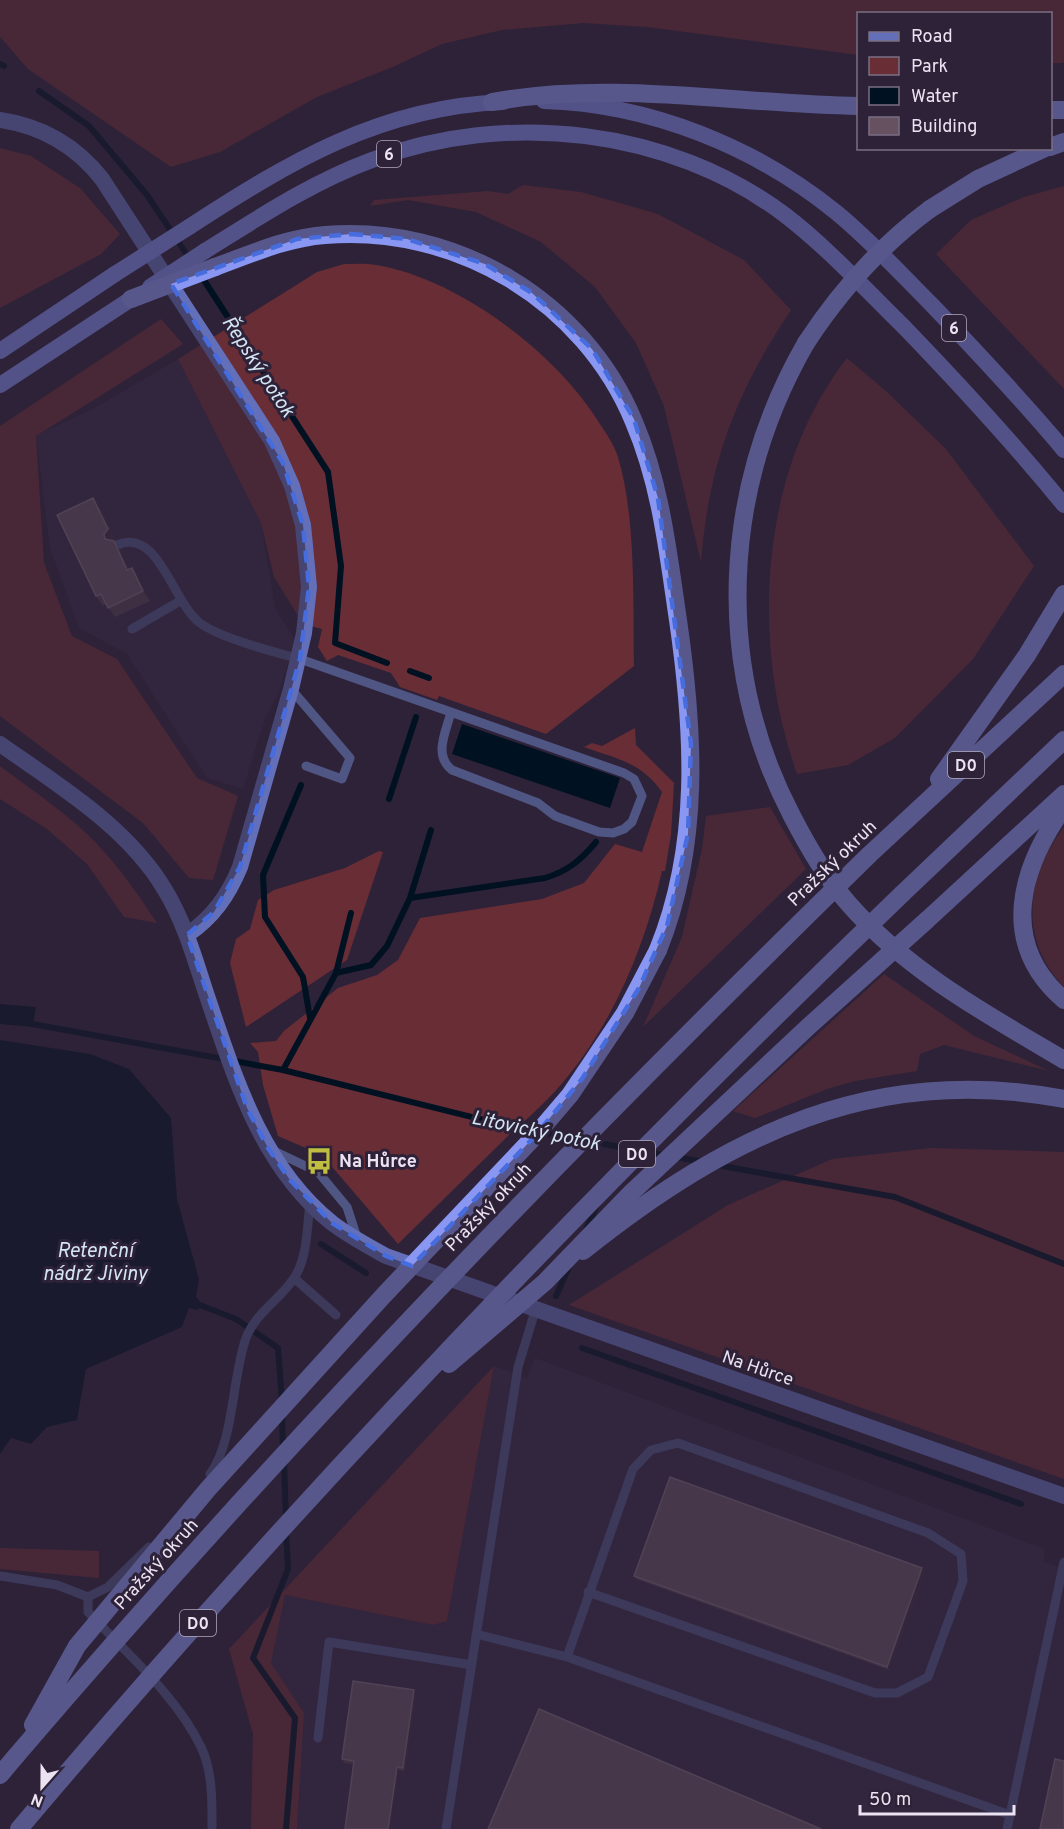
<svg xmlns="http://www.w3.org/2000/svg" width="1064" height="1829" font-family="Overpass,sans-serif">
<rect width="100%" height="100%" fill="#2e2238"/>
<path fill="#382945" d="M178,359L261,523L275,608L295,640L280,690L265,718L243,789L207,778L127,654L79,628L50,548L36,435L93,409Z
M535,1358L1045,1549L1044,1562L1064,1568V1829H297L304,1713L271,1663L285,1595L433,1625L447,1621L494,1366L527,1378Z"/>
<path fill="#692d36" d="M0,0H1064V61L1063,63H1051L1050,14H858V55L647,27L584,23L502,30L442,44L395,66L317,97L220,152L171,167L28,69L0,37Z
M0,148L31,156L80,188L120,234L101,254L0,308Z
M523,185L581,192L658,214L744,260L791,310C736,392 709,463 701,562L664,406L636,343L595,287L541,242L476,212L408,200L370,206L374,200L488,191L508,194Z
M1064,186V389L936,254L971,220L1024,197Z
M344,264C354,264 365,263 376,265C457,278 555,352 598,421C605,432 614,444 618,457C636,517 633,602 634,666L546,734L439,696L437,700L400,687L391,673L338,655L327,661L318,647L322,629L303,624L274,577L261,523L178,359L317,272Z
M161,319L183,344L36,436L44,563L72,636L117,659L197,778L238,796L213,880L189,878L143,823L0,716V426Z
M847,358L887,392L946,449L1034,566L973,659L895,738L848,765L797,774C750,643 759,470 847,358Z
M635,728L636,745L674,783L671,835L665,871H662C640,968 595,1065 516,1128L398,1244L322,1155L278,1136L263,1085L258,1052L250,1043L276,1041L284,1031L338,988L377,975L398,960L420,918L542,899L584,883L615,844L642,852L662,792C641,762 617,759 584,747L592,743L602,746Z
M0,766C33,791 70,815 98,845C121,869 139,896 157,923L124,917L87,864L47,829L0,799Z
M770,807L806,869L643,1027L682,937L702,849L706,816Z
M1064,827V987C1018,939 1026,876 1064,827Z
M379,851L383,852L347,960L246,1027L230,963L236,939L250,929L258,900L274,890L345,868Z
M884,974L974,1036L1049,1071L944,1045L920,1054L917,1071L855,1081L827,1089L755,1118L733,1111Z
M931,1148L1064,1152V1479L569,1305L728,1205L832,1159Z
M494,1366L447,1621L433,1625L285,1595L271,1663L304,1713L297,1829H251L253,1734L229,1649Z
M0,1548L99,1551V1578L0,1569Z"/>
<path fill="#001121" d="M462,724L620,778L610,808L452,754Z
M0,1004L36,1007L33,1027L0,1024Z
M0,1040L90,1054L129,1069L171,1118L177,1199L199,1279L196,1297L200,1301L198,1310L189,1308L182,1327L86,1369L77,1420L47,1427L31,1444L11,1438L0,1454Z"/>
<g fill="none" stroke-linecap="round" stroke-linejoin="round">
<path stroke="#001121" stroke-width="6" d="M0,64L4,66
M39,91L89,126L147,195L189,258
M200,274L328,472L341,566L335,643L387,663
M410,671L429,678
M301,785L263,875L265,917L303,977L310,1018
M389,799L416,717
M410,898L431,830
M336,973L371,965L387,946L410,898L545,878C568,871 581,860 596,842
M27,1023L283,1070L516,1128L637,1150
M283,1070L336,973L351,913
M647,1152L704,1162
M717,1165L895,1197L1064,1264
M586,1230L596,1207
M321,1244L366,1273
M556,1296L569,1267
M192,1302L236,1319L278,1348L282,1401
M582,1348L1021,1504
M282,1414L283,1449
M284,1462L286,1518
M286,1829L295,1718L253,1658L288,1569L286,1531"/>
<path stroke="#4f5684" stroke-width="9" d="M117,545C159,527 172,602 200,623C220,638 274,652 300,659L624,773L634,779L642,796L632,822L624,829L613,833L599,832L555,816L538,803L452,770C433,755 446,732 451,712
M132,629L180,601
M291,689L350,758L342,779L306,766
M274,1151L318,1172L347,1207L357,1238
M294,1278L336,1315
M210,1474C234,1442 232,1377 246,1338C256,1312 280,1300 294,1278C308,1258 307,1225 310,1203
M0,1576L57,1585L88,1597L108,1587L149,1547
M88,1597V1612C127,1654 176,1695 201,1747C213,1772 212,1802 212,1829
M476,1634L567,1657L1010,1815
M567,1657L633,1469L651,1450L678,1443L928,1533L961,1554L963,1581L928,1677L897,1693H875L588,1592
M318,1738L329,1642L472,1665
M446,1829L518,1367L535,1311
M1007,1829L1064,1562"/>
<path stroke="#646fb9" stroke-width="16" d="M0,120C41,126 76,146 102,179L272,441L292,486L303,525L309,587L304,633L291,689L240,867C228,896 213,917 187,935
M0,744C58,785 128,827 165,890C185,923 195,960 207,996C235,1078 261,1166 332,1223C349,1236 368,1246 386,1256L1064,1496"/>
<path stroke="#7f8cea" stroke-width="16" d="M544,101C650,104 756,147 837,213C871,241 901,274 932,305C977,352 1022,400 1064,450
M189,227C289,162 380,107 503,102
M205,251C258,218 312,182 372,160C507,110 669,128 785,215C828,248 866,290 905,328C960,385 1014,444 1064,505
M0,351L115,274
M0,385L131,299"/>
<path stroke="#8997f2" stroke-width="18" d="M492,102C613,80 736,104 858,106
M1050,110H1064
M1050,147L1064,142
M930,209L978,179L1045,148
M215,267C251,254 286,238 325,235C455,224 584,300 634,422C661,485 668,553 678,620C694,731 701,844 658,950
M806,343C722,489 713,665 792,816C808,847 825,877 848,903C907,971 988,1015 1064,1060
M939,779L1027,655L1064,594
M1064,807C1020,869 998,943 1064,1000
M869,855L1064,674
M902,894L1064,740
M927,920L1064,794
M583,1251C728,1135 874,1063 1064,1099
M0,1775L16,1756"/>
<path stroke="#7f8cea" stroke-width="16" d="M115,274L189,227
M150,287L205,251"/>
<path stroke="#8997f2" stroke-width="18" d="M131,299L215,267
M806,343C840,291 880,246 930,209
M449,1364L545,1282L631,1193L808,1027L927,920
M33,1725L77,1646L208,1489L384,1295L535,1136L570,1095L625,1013L658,950
M16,1756C285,1441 573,1144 869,855
M19,1829C296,1501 593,1191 902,894"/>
</g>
<path fill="#563f4f" d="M100,508L115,539L112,541L120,551L129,569L132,568L138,578L150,601L115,617L106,604L103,606L96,596Z
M925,1572L889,1670L636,1579L634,1576Z
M416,1693L405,1771L344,1763L342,1759Z"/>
<path fill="#3f2c3f" d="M93,498L100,508L115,539L111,543L105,539Z
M114,541L120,551L134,580L127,570Z
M132,568L138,578L150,601L143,591Z
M922,1568L925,1572L889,1670L887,1667Z
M414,1690L416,1693L405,1771L403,1768Z
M397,1767L399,1770L390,1829H388Z"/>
<path fill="#665161" stroke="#7b6878" stroke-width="1.5" d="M93,498L108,529L104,534L105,539L114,541L127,570L132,568L143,591L108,608L101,594L96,596L57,515Z
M670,1477L922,1568L887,1667L634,1576Z
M353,1681L414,1690L403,1768L397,1767L388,1829H345L354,1761L342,1759Z
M539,1709L821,1829H488Z
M1055,1759L1064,1761V1829H1040Z"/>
<path d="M0 0H1064V1829H0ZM351,234L407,239L485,264L532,293L592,349L634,419L658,498L691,744L688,834L667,926L639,988L582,1079L535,1136L412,1266L386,1256L332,1223L290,1180L268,1148L247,1108L187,935L214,912L240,867L300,659L309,587L303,525L283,463L171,284L297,239Z" fill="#2e2238" fill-opacity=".55" fill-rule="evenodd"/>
<path fill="none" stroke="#466cdd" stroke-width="4.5" stroke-dasharray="12 8" stroke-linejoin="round" d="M351,234L407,239L485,264L532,293L592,349L634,419L658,498L691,744L688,834L667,926L639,988L582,1079L535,1136L412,1266L386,1256L332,1223L290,1180L268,1148L247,1108L187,935L214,912L240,867L300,659L309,587L303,525L283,463L171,284L297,239Z"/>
<defs>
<symbol id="bus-bare" viewBox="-9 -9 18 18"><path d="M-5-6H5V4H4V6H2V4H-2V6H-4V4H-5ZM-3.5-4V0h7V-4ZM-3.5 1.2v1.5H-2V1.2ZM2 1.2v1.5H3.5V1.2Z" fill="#c0be41" stroke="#2e2238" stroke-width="2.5" paint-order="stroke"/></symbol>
</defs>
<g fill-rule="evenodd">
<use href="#bus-bare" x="300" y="1142" width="38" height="38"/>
</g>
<g text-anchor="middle" stroke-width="6" stroke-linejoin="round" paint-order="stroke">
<g fill="#2e2238" stroke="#b2a9ba" stroke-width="1.5">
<rect x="377" y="141" width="24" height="26" rx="4.5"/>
<rect x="942" y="315" width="24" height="26" rx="4.5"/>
<rect x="948" y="752" width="36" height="26" rx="4.5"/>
<rect x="619" y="1141" width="36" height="26" rx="4.5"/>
<rect x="180" y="1610" width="36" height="26" rx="4.5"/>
</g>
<g font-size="16" font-weight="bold" fill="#ebe3f2">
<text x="389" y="160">6</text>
<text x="954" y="334">6</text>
<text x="966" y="771">D0</text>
<text x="637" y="1160">D0</text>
<text x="198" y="1629">D0</text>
</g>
<g font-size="18" fill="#ebe3f2" stroke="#2e2238">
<text transform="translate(832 863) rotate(-44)" y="6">Pražský okruh</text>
<text transform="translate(488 1207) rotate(-46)" y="6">Pražský okruh</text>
<text transform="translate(758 1368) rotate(19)" y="6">Na Hůrce</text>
<text transform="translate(156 1564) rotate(-48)" y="6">Pražský okruh</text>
</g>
<g font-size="18" font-weight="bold" fill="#ebe3f2" stroke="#2e2238" text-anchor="start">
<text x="339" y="1167">Na Hůrce</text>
</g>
<g font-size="20" font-style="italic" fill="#d3e4f3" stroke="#2e2238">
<text transform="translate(259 366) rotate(57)" y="7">Řepský potok</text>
<text transform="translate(536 1130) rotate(12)" y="7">Litovický potok</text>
<text x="95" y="1257">Retenční<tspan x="95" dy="23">nádrž Jiviny</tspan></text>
</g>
</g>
<rect x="857" y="12" width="195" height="138" fill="#2e2238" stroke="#7a6f82" stroke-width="1.5"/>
<rect x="869" y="32" width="30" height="9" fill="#646fb9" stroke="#7a6f82" stroke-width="1.5"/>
<text x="911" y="42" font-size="18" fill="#ebe3f2">Road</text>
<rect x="869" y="57" width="30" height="18" fill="#692d36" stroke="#7a6f82" stroke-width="1.5"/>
<text x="911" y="72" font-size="18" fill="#ebe3f2">Park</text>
<rect x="869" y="87" width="30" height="18" fill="#001121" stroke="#7a6f82" stroke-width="1.5"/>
<text x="911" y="102" font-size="18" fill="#ebe3f2">Water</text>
<rect x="869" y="117" width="30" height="18" fill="#665161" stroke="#7a6f82" stroke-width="1.5"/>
<text x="911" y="132" font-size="18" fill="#ebe3f2">Building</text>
<g transform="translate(42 1787) rotate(201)" stroke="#2e2238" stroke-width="4.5" paint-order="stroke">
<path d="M0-4.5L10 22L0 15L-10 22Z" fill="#ebe3f2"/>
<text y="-9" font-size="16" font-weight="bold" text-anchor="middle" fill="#ebe3f2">N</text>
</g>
<path d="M860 1805v9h154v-9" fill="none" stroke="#ebe3f2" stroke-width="3"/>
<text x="869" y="1805" font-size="18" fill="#ebe3f2" stroke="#2e2238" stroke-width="4.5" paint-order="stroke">50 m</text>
</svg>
